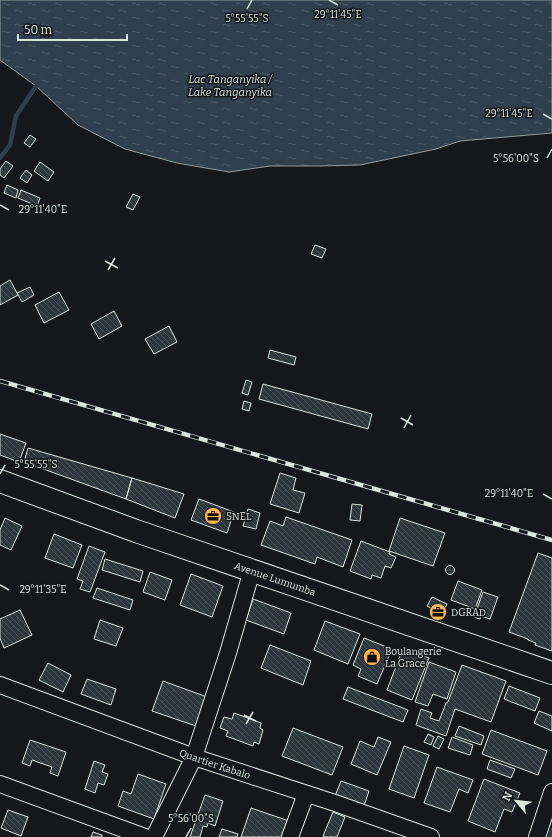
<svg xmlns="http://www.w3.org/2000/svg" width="552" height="837" font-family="Bitter,serif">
<defs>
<pattern id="water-ripples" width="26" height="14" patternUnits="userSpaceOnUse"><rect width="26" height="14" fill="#2f3f4d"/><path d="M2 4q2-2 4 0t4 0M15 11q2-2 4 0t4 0" fill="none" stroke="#4c5b66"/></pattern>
<pattern id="building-back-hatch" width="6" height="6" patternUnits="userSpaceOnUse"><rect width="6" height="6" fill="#2c363c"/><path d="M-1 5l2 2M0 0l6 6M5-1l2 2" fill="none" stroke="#4a5358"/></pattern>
</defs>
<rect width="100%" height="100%" fill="#14181c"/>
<path fill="url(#water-ripples)" stroke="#939e99" d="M0,0H552V133L460,141L436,149L360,165L320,166H270L229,172L177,163L125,149L78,125L36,86L0,60Z"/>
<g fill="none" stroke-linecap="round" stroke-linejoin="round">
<path stroke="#2f3f4d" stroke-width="4.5" d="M0,158L10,145L16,116L36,86
M550,837L552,830"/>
</g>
<path fill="url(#building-back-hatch)" stroke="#d8e6dc" d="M30,135L36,139L30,147L24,143Z
M6,161L13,166L4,178L0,175V169Z
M40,162L54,172L48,181L34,171Z
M26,170L32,175L27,183L20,178Z
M7,185L18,190L16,198L4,193Z
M21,190L40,198L37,206L18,198Z
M133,194L140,197L133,210L126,207Z
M315,245L326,249L322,258L311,254Z
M10,280L18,295L0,305V286Z
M30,287L34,295L22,302L17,293Z
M59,292L69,310L44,323L35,305Z
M114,311L122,326L99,339L91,324Z
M169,326L177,342L154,354L145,339Z
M270,350L296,357L294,365L268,358Z
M246,380L252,382L248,395L242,393Z
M263,384L372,414L368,429L259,399Z
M244,401L251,403L249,411L242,409Z
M0,434L26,443L19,462L0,455Z
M28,448L132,478L126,499L24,462Z
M280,473L296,478L293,490L305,493L299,513L270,504Z
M132,478L184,494L175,518L126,499Z
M199,499L234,512L227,533L191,520Z
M352,504L362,505L360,521L350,520Z
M248,509L260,513L256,529L243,526Z
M286,517L352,540L343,567L317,557L315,564L261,545L270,521L283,526Z
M5,518L22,526L11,550L0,545V530Z
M400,518L445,533L433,566L389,551Z
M54,534L82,545L73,568L45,558Z
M361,541L390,552L389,554L396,557L391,568L385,566L381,578L372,575L371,579L350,571Z
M89,546L105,552L90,592L80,589L83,581L77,579Z
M538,553L552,558V651L535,645L536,643L528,640V639L509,632Z
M105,559L143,571L140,582L102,570Z
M445.5 570a4.5 4.5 0 1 1 9 0a4.5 4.5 0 1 1-9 0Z
M150,572L172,580L165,600L143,592Z
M191,574L223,586L212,617L180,605Z
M458,581L482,590L475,609L451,600Z
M97,588L133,600L130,610L93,598Z
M483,592L498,597L490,619L481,616L480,619L474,617Z
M432,597L447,604L442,614L427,606Z
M253,599L291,613L284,634L246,620Z
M20,610L32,635L4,648L0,638V619Z
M100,620L123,628L116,646L94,639Z
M325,621L360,634L348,664L314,650Z
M364,638L392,649L377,684L358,676L361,669L353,665Z
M270,645L311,661L303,685L261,668Z
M403,648L429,658L412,700L387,690Z
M429,662L456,672L447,699L433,694L428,706L415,702Z
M48,663L71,675L63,692L39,680Z
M462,665L506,681L491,722L455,709L446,736L416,725L421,709L432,713L430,718L439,721L446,703L448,702Z
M87,679L116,689L111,705L81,694Z
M163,681L207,697L196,726L152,711Z
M509,686L540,698L535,711L504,699Z
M348,687L408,710L403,722L343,699Z
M539,711L552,716V731L534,723Z
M234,713L261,723L260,728L263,730L259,744L254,742L253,746L226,736L228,731L220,728L224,717L232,719Z
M459,726L484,736L481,745L455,736Z
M293,728L343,747L332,775L282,756Z
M491,730L547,751L538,775L482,754Z
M428,734L434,737L431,745L424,742Z
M438,736L444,739L439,749L433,746Z
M378,737L391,742L377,775L351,764L360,741L374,747Z
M452,737L473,745L470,755L448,748Z
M30,740L66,752L58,776L50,773L52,767L32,760L30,766L22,763Z
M404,746L429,755L414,798L389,789Z
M490,760L515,769L511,778L487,769Z
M94,761L105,765L102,772L108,774L104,785L98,783L95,793L85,789Z
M437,767L473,780L468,793L459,789L450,812L424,803Z
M138,774L166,784L154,819L118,806L123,791L131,794Z
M484,779L520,793L512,812L504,809L495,832L468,821Z
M341,781L369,791L364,806L335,796Z
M205,795L223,801L215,826L208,823L207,827L203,826L200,837H190Z
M251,808L289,821L283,837H241Z
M8,810L28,817L21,836L1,828Z
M333,812L345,817L337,837H325L323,836Z
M222,829L238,834L237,837H219Z
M93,832L102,835V837H91Z"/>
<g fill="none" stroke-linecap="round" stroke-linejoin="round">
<defs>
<g id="minor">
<path id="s1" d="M0,685L194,757L335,803L431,837"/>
<path d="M0,784L145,837"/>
<path d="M154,837L194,757L228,653L252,570"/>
<path d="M290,837L306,794"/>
<path d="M537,837L552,792"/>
</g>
<g id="highway">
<path id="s2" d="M0,481L136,531L552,673"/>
</g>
</defs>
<use href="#minor" stroke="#d8e6dc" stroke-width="18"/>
<use href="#highway" stroke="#d8e6dc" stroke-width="24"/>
<use href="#minor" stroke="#14181c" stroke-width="16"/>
<use href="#highway" stroke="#14181c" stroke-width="22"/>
<defs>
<path id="rail" d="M0,381L552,540"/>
</defs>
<use href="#rail" stroke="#d8e6dc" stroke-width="4.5"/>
<use href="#rail" stroke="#14181c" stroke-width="3" stroke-dasharray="9" stroke-linecap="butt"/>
</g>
<path fill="none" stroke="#d8e6dc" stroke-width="1.5" d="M329,0L338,5M247,9L252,0M543,114L552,119M547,158L552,149M0,205L9,210M105,261L118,268M108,270L115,258M401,418L413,425M404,428L411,415M0,474L5,465M543,494L552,499M0,585L9,590M244,715L256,721M246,724L253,712M186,837L191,828"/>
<defs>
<symbol id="office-disc" viewBox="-11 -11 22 22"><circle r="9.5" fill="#ffb74d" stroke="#14181c"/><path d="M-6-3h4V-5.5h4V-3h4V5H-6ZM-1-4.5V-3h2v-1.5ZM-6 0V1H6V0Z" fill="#111"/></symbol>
<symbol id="shop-disc" viewBox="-11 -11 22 22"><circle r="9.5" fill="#ffb74d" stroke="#14181c"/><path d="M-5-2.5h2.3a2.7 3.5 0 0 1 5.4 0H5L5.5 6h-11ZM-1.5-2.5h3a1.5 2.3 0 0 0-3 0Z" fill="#111"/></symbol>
</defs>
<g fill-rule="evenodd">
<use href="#office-disc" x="203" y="506" width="20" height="20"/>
<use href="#office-disc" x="428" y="602" width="20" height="20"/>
<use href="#shop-disc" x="362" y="647" width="20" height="20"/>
</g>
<g text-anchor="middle" stroke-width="3" stroke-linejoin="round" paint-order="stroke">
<g font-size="10" fill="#d8e6dc" stroke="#14181c" text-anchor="start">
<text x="226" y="520">SNEL</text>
<text x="451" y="616">DGRAD</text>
<text x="385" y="655">Boulangerie<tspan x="385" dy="12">La Grace</tspan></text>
</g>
<g font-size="10" fill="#d8e6dc" stroke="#14181c">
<text dy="4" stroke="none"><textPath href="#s2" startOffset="292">Avenue Lumumba</textPath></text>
<text dy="4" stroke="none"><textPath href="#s1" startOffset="229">Quartier Kabalo</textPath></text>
</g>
<g font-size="11" font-style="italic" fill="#d8e6dc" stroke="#14181c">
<text x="230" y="83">Lac Tanganyika /<tspan x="230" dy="13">Lake Tanganyika</tspan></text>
</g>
</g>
<g font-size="10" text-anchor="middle" fill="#d8e6dc" stroke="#14181c" stroke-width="3" stroke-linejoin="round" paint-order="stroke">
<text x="338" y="18">29°11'45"E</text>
<text x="247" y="22">5°55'55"S</text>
<text x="509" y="117">29°11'45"E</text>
<text x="516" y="162">5°56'00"S</text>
<text x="43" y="213">29°11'40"E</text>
<text x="36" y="468">5°55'55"S</text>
<text x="509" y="497">29°11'40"E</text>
<text x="43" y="593">29°11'35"E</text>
<text x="191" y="822">5°56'00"S</text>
</g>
<g transform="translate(516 801) rotate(298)" stroke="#14181c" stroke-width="3" paint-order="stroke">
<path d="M0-3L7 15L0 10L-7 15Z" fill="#d8e6dc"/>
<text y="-6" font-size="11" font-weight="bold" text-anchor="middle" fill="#d8e6dc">N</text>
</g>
<path d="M18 34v6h109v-6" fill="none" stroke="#d8e6dc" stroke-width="2"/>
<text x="24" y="34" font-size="12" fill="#d8e6dc" stroke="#14181c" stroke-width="3" paint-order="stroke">50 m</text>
</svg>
